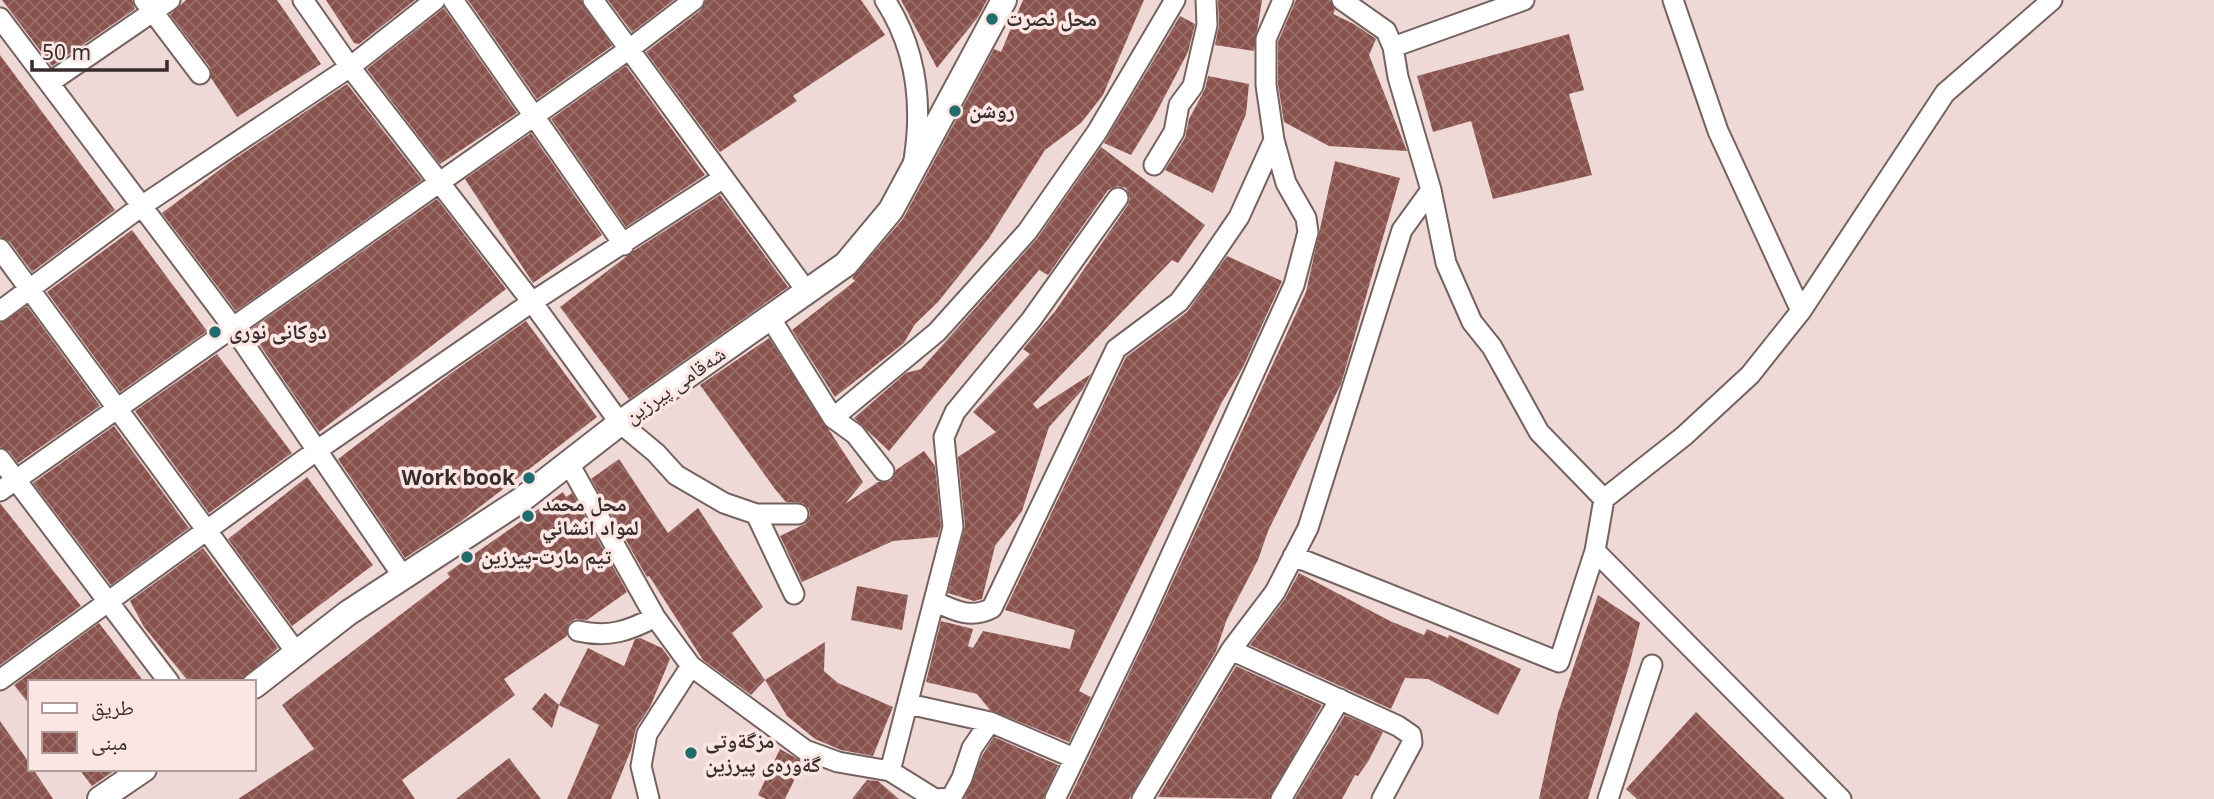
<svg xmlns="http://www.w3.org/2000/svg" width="2214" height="799" font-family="'Noto Sans','Noto Naskh Arabic',sans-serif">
<defs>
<pattern id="building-cross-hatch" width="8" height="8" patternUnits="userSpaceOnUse" patternTransform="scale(1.75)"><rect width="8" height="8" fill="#8a524c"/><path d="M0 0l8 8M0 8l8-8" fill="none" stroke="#986e69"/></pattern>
</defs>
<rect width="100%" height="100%" fill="#efd9d6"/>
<path fill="url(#building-cross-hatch)" d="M2,0H132L135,9L52,66Z
M186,0H277L321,64L237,117L211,78L210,67L170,15Z
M326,0H415L359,44L354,43Z
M468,0H581L612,46L537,99Z
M608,0H674L632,32Z
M706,0H861L885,35L793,96L797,101L720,152L646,52L701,10Z
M901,0H987L978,17L937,68Z
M1023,0H1144L1103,95L1081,123L1045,150L989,238L938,302L915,324L904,343L835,397L792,330L855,281L852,278L903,219L994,49L1001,52Z
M1218,0H1262L1254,51L1215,45L1219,25Z
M1296,0H1330L1335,10L1333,14L1354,24L1376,39L1369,55L1407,151L1329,146L1284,122L1278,84V42Z
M444,8L517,113L440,164L367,69Z
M1180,16L1195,24L1188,52L1153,119L1131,155L1104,143Z
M1569,34L1584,90L1569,94L1592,175L1493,199L1471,121L1433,132L1417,76Z
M0,55L115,210L32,272L10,242L0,237Z
M626,66L705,175L626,227L551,119Z
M1208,76L1249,84L1246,114L1213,193L1165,170L1185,138L1189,119L1205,89Z
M347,84L422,180L236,311L162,213L230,162Z
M531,133L602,235L533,283L465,179Z
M1101,147L1205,225L1178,263L1172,260L1033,404L1037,409L1091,374L1083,389L1049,427L1022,511L995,546L982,599L974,601L948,593L965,526L958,457L996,432L973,412L1030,354L1023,349L1056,310L1128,205L1130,198L1126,188L1118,186L1108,190L1048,275L1039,270L889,451L854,418L906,373L921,369L1036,240Z
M1335,161L1400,178L1341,384L1268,531L1258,560L1227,619L1216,651L1129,799H1069L1153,624L1306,292Z
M720,195L788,287L629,399L560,307L635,250Z
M437,199L506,289L319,432L250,330Z
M132,230L207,331L120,392L47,292Z
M1227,256L1282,281L1243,367L1222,402L1079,691L1091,697L1069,742L990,710L977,694L926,682L941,621L973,629L968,646L973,648L983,631L1070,649L1075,630L1005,610L1126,357L1187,312Z
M27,306L100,406L18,463L9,451L0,447V323Z
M526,321L597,417L460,522L405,558L338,459L450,374Z
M769,338L863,482L845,504L878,482L891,481L896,470L924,451L935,466L941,526L938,537L893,541L802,582L780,536L805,524L810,515L809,509L803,503L786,502L775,489L700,385Z
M217,354L292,453L209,513L135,411Z
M114,426L189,528L111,585L33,483Z
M619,459L668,533L698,508L763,607L732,633L765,680L751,695L703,660L649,576L647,577L591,479Z
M307,477L373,565L292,626L228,539Z
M563,492L566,497L572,493L627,592L587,620L575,619L569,623L567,636L504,679L515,695L402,780L415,799H238L314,749L282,705L450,577L447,573Z
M0,503L81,606L0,665Z
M203,548L278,648L240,682H189L144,627L130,601Z
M1299,573L1390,621L1424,635L1427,629L1448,638L1449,635L1521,669L1498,715L1428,679L1405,678L1391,709L1250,645L1285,599Z
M857,586L908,595L902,630L851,620Z
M1598,595L1640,623L1629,666L1588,799H1539L1558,713Z
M99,623L144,682H30V705L14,685Z
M640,638L662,648L670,659L650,707L636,728L631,750L611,799H567L599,725L559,705L588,648L624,666L635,639Z
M825,642L824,671L838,683L893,707L873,756L841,750L815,739L787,716L765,680Z
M1236,666L1322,705L1269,799L1158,797Z
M545,693L559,705L552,728L532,709Z
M1696,712L1768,783L1785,799H1637L1626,789Z
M1345,715L1383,732L1369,760L1358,776L1355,775L1342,799H1295Z
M0,721L30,764V769H33L53,799H0Z
M994,737L1058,765L1043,799H964L983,754Z
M780,749L803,762L785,799H766L758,795Z
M509,758L541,799H456Z
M79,769H117L92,786Z
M867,780L878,781L899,799H852Z"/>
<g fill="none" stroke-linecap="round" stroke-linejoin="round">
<defs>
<path id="minor" d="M144,0L200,74
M303,0L350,67L532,302L620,423L656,453L676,475L724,503L756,514H798
M453,0L624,245
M593,0L808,293
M885,0C916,48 923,103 914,160
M1342,0L1386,31L1393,47L1398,77L1431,190L1446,263L1472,322L1492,347L1539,432L1604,499L1595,551L1841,799
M1673,0L1718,131L1801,311
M0,18L232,326L402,575
M1393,47L1524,0
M49,83L170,0
M1154,165L1174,132L1179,105L1193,86L1207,25L1206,0
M0,249L296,652
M0,311L143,205L350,67L435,0
M771,319L833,418L855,434L884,471
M833,418L937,332L1027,232L1097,132L1175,0
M0,459L169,682
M568,462L655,617L691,666L805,750L838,762L890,771L935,799L951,798L962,778L972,748L990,722
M0,491L628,50L694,0
M1604,499L1684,436L1750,375L1801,311L1945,93L2052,0
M756,514L794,594
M1293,556L1559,662L1595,551
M936,602C955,611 972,619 992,608L1116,349L1179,302L1200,274L1239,217L1274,140
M578,631C608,638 629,631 655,617
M1231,650L1398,726L1411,735L1412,743L1382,799
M0,680L316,451L532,302L722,179
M908,704L990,722L1074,758
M890,771L953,527L944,437L955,412L1031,320L1118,198
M649,799L641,766L647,734L691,666
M1055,799L1142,619L1294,285L1308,232L1306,218L1286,183L1274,140L1266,85V39L1283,0
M1142,799L1231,650L1275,592L1308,528L1402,230L1431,190
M1281,799L1340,699
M1608,799L1652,665"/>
<path id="tertiary" d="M254,686L348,613L521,500L620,423L846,264L891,210L1004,0
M100,799L144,769"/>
</defs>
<use href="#minor" stroke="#75625f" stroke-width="23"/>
<use href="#tertiary" stroke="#75625f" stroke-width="28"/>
<use href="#minor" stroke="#fff" stroke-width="19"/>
<use href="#tertiary" stroke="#fff" stroke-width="24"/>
</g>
<g fill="#206c6d" stroke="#fce6e3" stroke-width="2.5">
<circle cx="992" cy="19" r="7"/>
<circle cx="955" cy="111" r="7"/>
<circle cx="215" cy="332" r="7"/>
<circle cx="529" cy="478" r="7"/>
<circle cx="528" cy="516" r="7"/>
<circle cx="467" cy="557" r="7"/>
<circle cx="691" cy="753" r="7"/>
</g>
<g text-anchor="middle" stroke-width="7" stroke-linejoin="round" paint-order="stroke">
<g font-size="21" font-weight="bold" fill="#362d2c" stroke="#fce6e3" text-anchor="start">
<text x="1006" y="26">محل نصرت</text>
<text x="969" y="118">روشن</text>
<text x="229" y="339">دوکانی نوری</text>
<text x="515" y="485" text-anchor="end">Work book</text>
<text x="542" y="511">محل محمد<tspan x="542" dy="24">لمواد انشائي</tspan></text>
<text x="481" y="564">تیم مارت-پیرزین</text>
<text x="705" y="748">مزگةوتی<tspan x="705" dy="24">گةورەی پیرزین</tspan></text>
</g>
<g font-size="21" fill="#362d2c" stroke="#fce6e3">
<text transform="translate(675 385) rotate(-35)" y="7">شەقامی پیرزین</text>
</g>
</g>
<rect x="28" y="680" width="228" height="91" fill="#fce6e3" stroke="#ad9c9a" stroke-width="2"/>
<rect x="42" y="703" width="35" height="10" fill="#ffffff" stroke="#ad9c9a" stroke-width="2"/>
<text x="91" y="715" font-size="21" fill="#362d2c">طريق</text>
<rect x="42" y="732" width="35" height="21" fill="url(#building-cross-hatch)" stroke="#ad9c9a" stroke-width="2"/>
<text x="91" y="750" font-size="21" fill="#362d2c">مبنى</text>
<path d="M32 60v10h135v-10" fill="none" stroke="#362d2c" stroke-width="3.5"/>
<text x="42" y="60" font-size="21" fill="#362d2c" stroke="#fce6e3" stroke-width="5" paint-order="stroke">50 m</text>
</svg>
